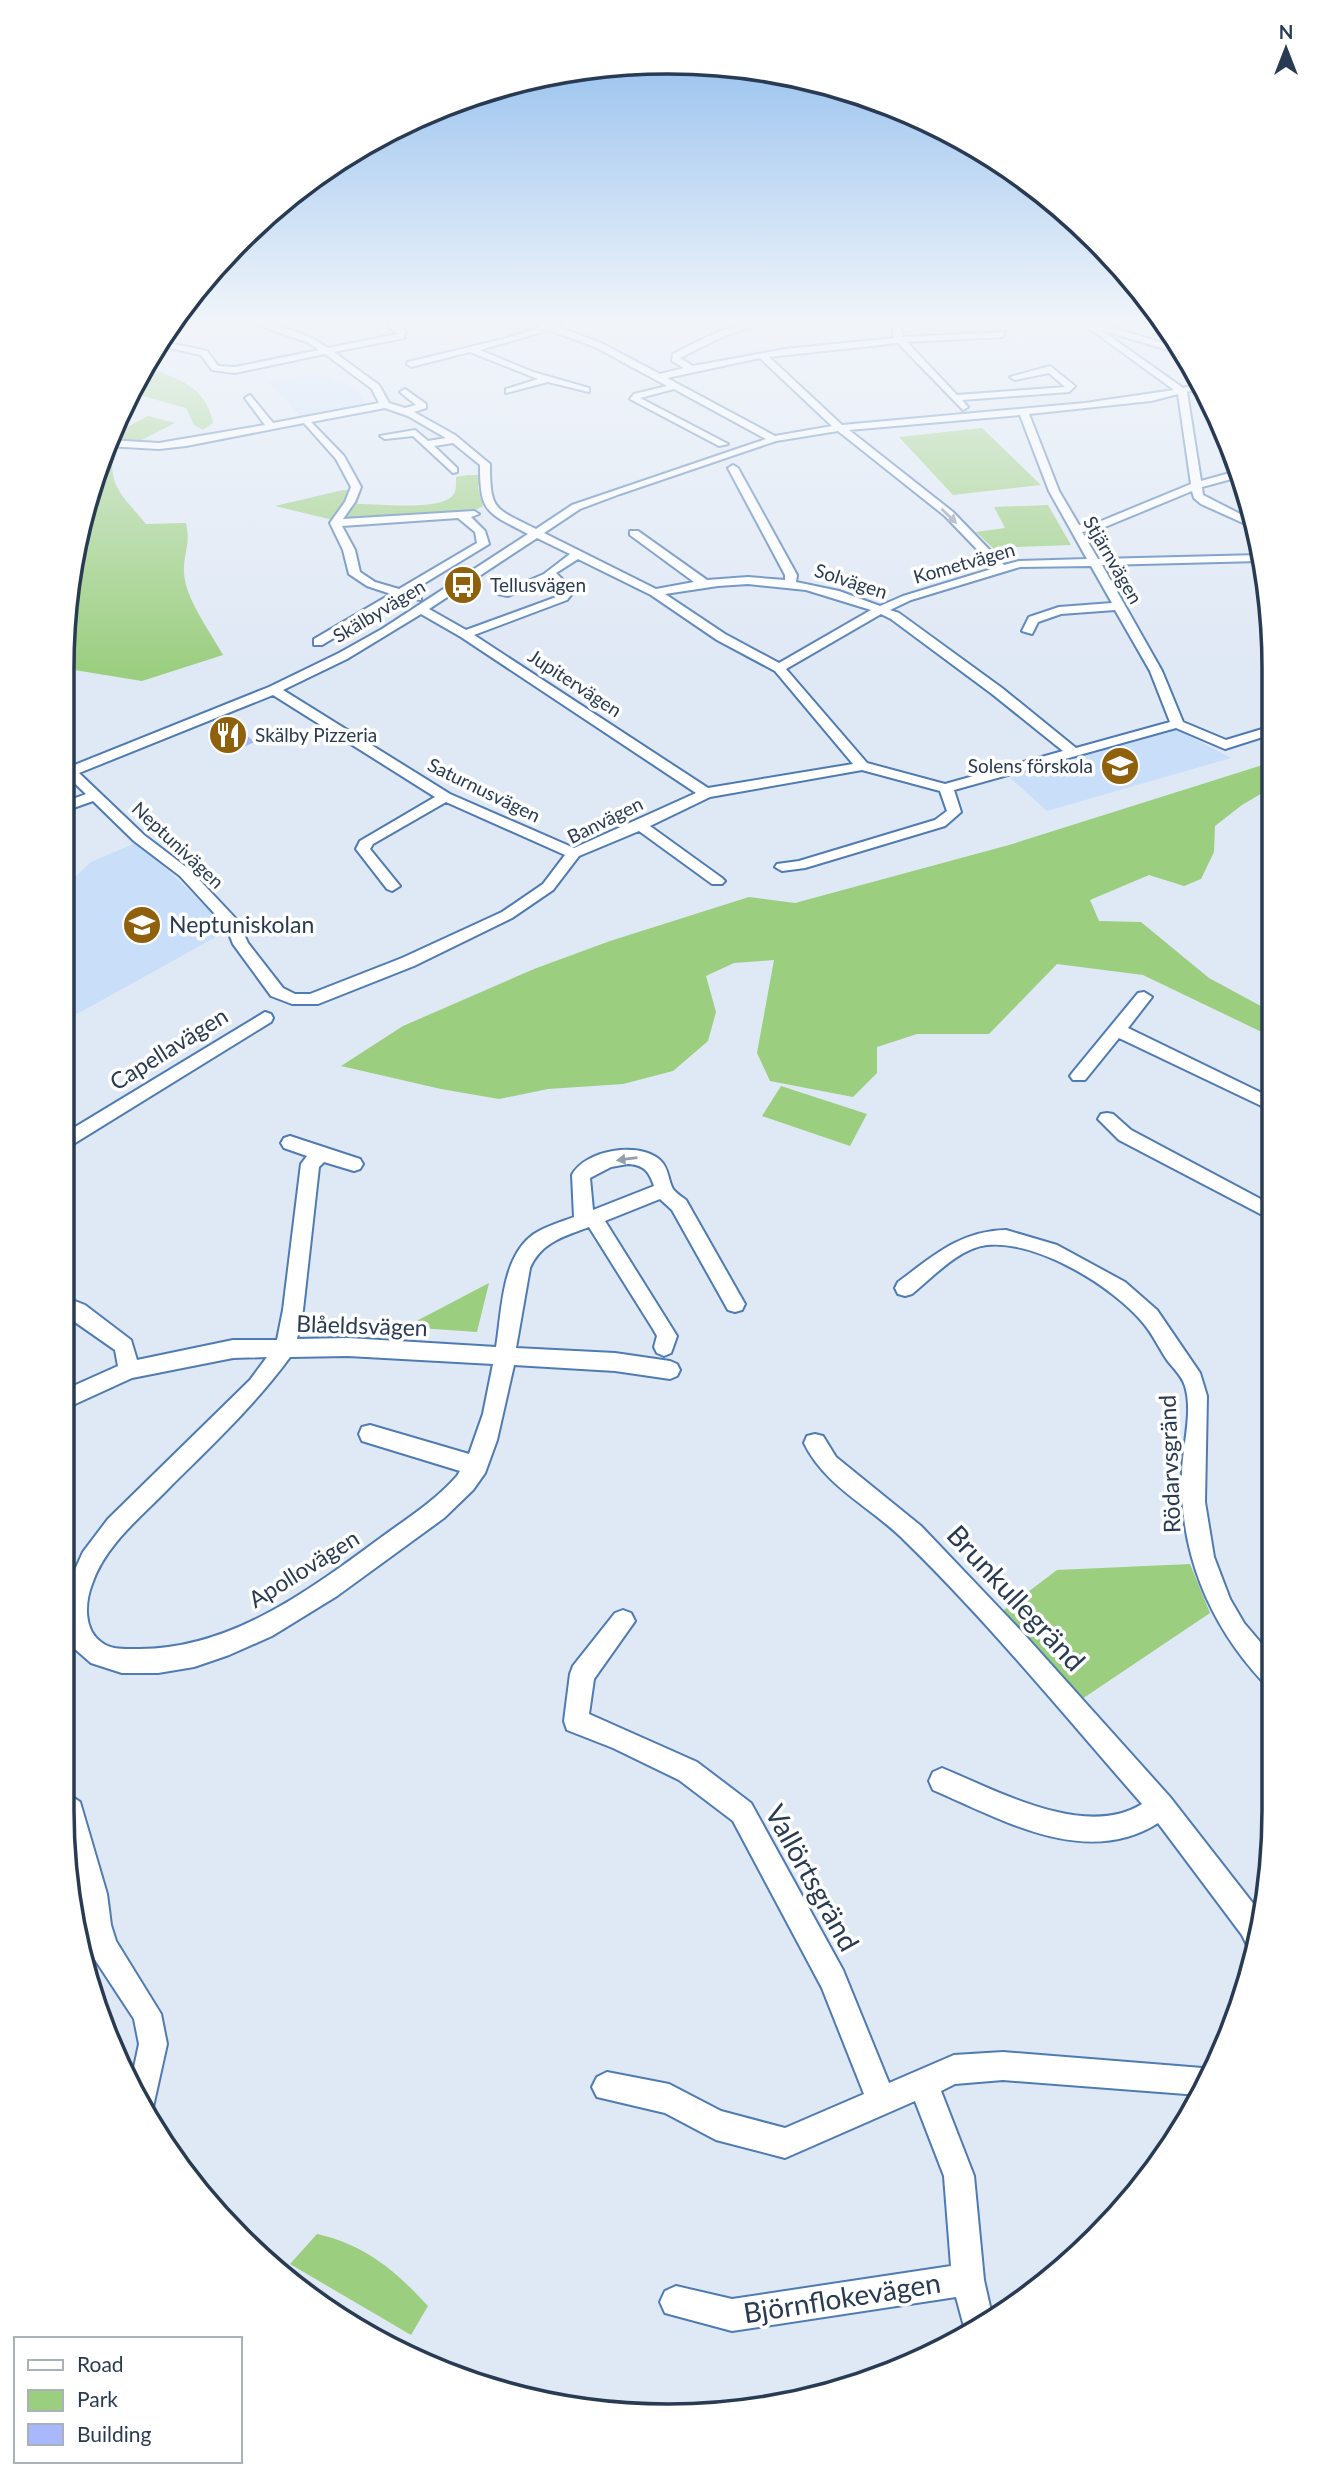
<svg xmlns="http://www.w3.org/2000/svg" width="1335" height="2477" font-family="Lato,sans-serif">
<rect width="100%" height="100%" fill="#dfe8f5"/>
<path fill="#c9def9" d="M301,376H325L357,389L368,405L302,418L268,382Z
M1176,729L1231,758L1047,811L1007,775Z
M138,842L217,917L225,932L77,1014L62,1004V889L91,862Z"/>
<path fill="#9bce7f" d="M145,366C177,379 206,385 213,423L203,430L194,425L186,408L128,392Z
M148,416L175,423L138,442L110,436Z
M982,428L1041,485L953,495L899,437Z
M105,449L113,454C108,488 126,499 146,524L186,523C191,545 183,554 184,573C185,598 211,633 223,655L142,681L62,668L63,628L82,510Z
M467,475H480L478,488L483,506L472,512L337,521L275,506L343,490H362L357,504C379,504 433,510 450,498C457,493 456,485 456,477Z
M1048,505L1071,545L1015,547V550L996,551L976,532L1005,528L994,507Z
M1269,763V789L1242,805L1215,826L1214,852L1201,879L1184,886L1149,875L1090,900L1099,921L1141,922L1209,978L1270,1011V1036L1143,975L1057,964L989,1034H917L877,1047V1073L853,1097L770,1081L757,1053L774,960L734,963L706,976L716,1012L708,1041L673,1071L623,1084L548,1089L499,1099L441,1089L341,1066L403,1026L534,969L610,941L749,897L795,903L1009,845Z
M781,1086L867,1114L850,1146L762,1116Z
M489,1283L477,1332L405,1327Z
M1190,1564L1210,1613L1079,1701L1000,1613L1057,1570Z
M317,2234C365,2245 395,2270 428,2306L411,2335L290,2264Z"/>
<path fill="#a9b7fc" d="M236,727L255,742L238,749L219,734Z"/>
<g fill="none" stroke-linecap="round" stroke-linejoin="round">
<defs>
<path id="minor" d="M255,324C280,324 308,334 328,348L398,334L386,324H396L406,331L404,338L334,352L379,385L389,403L405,408L416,405L400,392L405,389L426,404V408L414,412L455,435L490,464C490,512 495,508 536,529L572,505L766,439L674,389L640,398L728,444L719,446L630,399L634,394L667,386L595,347L549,330L480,350L533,372L589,388V392L548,382L506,393V389L538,379L470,352L411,367L407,364L408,362L507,338L541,327L538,324H559L558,327L601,343L660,374L684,368L672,361L673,354C699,341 727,324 757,324L720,338L680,358L693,366L785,349L894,338L892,324H900L903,337L1005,332L1002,337L907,342L957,395L1065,387L1049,373L1015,380L1010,377L1050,366L1075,386L1069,392L962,400L968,407L963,410L898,343L769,357L842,425L1085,403L1174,390L1083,324L1104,325L1182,349L1185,355L1101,330L1183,388L1200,384L1202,388L1187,392L1201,481L1237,471L1239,477L1202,487L1203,495L1250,519L1252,527L1201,504L1194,498L1192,491L1100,529L1082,532L1098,559L1260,555V561L1102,565L1162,671L1183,722L1226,740L1269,727V735L1225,749L1176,728L954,790L961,812L945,826L805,868L782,871L775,867L777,864L799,861L935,820L947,811L940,791L862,770L710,797L650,826L722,878L725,881L722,884H712L639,831L579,856L553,890L512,918L414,966L318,1004H292L271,996L233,944L226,926L180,876L134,841L93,801L62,812V803L86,794L68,777L62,779V760L72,766L269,687L339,653L382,629L528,534C487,512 480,514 480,465L453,443L434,446L457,468V472L453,473L413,436L385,439L380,436L415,430L428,441L446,438L408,416L385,408L311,422L344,456L361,487L355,502L343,519L474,511L479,514L471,517L485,531L489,544L410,592L421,596V600L402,597L322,645H314V639L391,594L367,586L349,574L343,550L330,523L345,502L351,487L336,459L304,423L186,446L159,449L106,446L108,440L159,443L265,425L245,398L250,395L273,423L379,403L372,389L325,354L235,373L212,370L201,355L157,345L160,341L207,351L218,366L235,367L319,350L309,343ZM760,358L832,426L775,436L667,378ZM1178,394L1191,484L1094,524L1079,525L1059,491L1029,414L1151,401ZM1020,415L1049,491L1087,559L1019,561L1004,565L953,512L849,430ZM838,431L945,516L995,568L903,596L880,606L839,591L796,582L797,575L738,468L733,465L728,468L785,575V580L748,577L707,580L638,531H630V535L694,582L656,589L544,533L580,509L620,494L776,441ZM458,518L475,532L477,543L399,589L375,582L360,572L355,550L342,526ZM537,538L570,554L544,574L498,594L508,596L550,580L562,591L559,596L466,630L429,609ZM578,559L651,595L717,640L775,671L853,764L708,788L474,635L567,600L574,591L556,573ZM1091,566L1112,603L1059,607L1029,617L1022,631L1032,634L1038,622L1061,614L1115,610L1150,671L1170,722L1076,748L1002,688L899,613L890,610L911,600L1020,567ZM748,584L806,590L871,610L779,663L725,634L665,594L718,586ZM421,614L461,637L696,793L574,848L450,794L283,690L347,659ZM881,614L891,619L992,694L1063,751L945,784L867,763L786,669ZM273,695L435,797L360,841L356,849L387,889L392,891L400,886L370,849L373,844L446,802L565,855L543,884L502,912L402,958L310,994H295L283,988L248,943L238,921L190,870L144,835L79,773Z
M1144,992L1152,997L1128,1028L1270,1097V1110L1119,1038L1085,1080H1073L1070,1076L1073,1072L1138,993Z
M265,1012L271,1014L273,1018L271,1022L62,1151V1135Z
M1107,1113L1113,1114L1131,1130L1270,1204V1219L1119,1140L1098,1119L1101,1114Z
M290,1136L360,1159L363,1164L360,1169L354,1171L324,1162L319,1167L303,1310L297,1339L348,1338L496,1347C502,1312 501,1257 534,1234C546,1226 561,1222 574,1217L572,1175C585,1150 639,1141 660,1160C669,1168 668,1181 673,1189C676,1193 682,1197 686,1200L745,1304L742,1310L735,1312L728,1310L672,1210L660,1199L605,1221L677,1336L671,1353L664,1356L657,1353L654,1347L657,1336L653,1329L589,1227C565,1236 541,1242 530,1268L516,1348L615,1353L670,1361L677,1364L680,1370L677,1376L670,1379L615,1371L514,1365L497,1440L485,1473L473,1490L444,1518L337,1596L272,1636L229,1655L194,1667L158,1673H122L91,1663L75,1649L68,1634L63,1612L68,1585L83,1552L108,1519L250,1380L267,1357L233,1358L132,1378L62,1410V1391L118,1366L115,1350L62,1313V1296L85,1305L131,1340L137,1360L233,1340H277L283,1310L301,1164L307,1156L284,1148L281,1143L284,1138ZM628,1164C644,1165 649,1171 654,1186L593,1210L590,1178L611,1167ZM348,1356L493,1364L483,1414L469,1454L370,1425L362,1427L359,1434L362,1441L460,1471L457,1476C434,1502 406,1519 379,1539C307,1592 229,1650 137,1649C124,1649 111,1650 101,1642C83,1629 85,1602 92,1584C105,1545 141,1517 168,1489C211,1446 255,1405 290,1357Z
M1006,1230L1057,1245L1125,1282L1157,1310L1200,1373L1207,1396L1205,1502L1214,1557L1230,1599L1244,1623L1272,1656V1686L1263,1682C1209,1624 1179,1552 1182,1471C1183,1445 1193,1411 1185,1386C1182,1376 1173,1368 1167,1360C1159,1348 1153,1335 1144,1324C1113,1286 1037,1240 987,1245C959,1248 933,1277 912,1294L905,1296L898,1294L895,1288L898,1282C933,1256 960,1231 1006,1230Z
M815,1434L823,1436L836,1457L921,1526L1022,1632L1170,1797L1262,1915L1256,1950L1248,1947L1242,1935L1158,1823C1086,1869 1001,1819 933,1790L929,1781L933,1772L942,1768C996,1790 1085,1840 1142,1804C1065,1716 990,1624 906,1542C873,1508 825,1487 804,1443L807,1436Z
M623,1610L631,1613L635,1621L594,1679L589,1714L697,1762L751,1803L843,1970L889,2083L954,2055L1003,2052L1215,2069L1199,2095L1003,2080L955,2084L941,2091L974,2176L984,2280L993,2320L966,2334L956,2297L732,2331L665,2313L660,2302L665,2291L676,2286L732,2299L951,2266L944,2176L915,2101L785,2158L716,2140L665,2113L597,2097L592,2087L597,2077L607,2072L669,2084L721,2111L785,2128L864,2094L822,1988L733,1821L679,1780L613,1748L567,1730L564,1721L570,1674L573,1666L615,1613Z
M61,1789L80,1802L107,1894L111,1925L116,1941L161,2014L167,2044L153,2107L149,2109L132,2077L139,2044L134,2019L94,1958L83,1925L81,1894L67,1844L61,1810Z"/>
</defs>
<use href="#minor" stroke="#4f7bb3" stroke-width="4"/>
<use href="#minor" fill="#fff" fill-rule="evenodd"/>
</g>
<defs><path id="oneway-solid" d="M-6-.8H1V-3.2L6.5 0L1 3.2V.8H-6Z" transform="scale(1.75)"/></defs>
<g fill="#949da9">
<use href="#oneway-solid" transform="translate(949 516) rotate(44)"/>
<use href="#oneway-solid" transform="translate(627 1159) rotate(173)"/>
</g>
<linearGradient id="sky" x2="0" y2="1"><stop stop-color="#89b9ec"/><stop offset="0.48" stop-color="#f1f5fa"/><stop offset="1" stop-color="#f1f5fa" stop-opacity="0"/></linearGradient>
<rect width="1335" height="671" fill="url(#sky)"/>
<defs>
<symbol id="bus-disc" viewBox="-11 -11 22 22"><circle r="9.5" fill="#90610c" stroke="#fff"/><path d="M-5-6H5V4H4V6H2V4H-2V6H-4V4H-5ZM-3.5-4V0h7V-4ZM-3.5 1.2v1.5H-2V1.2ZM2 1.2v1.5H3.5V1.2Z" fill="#fff"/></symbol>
<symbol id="restaurant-disc" viewBox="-11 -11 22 22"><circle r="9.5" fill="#90610c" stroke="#fff"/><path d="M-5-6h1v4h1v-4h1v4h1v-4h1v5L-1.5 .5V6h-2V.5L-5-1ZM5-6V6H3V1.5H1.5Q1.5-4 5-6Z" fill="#fff"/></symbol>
<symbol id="school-disc" viewBox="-11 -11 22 22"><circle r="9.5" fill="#90610c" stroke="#fff"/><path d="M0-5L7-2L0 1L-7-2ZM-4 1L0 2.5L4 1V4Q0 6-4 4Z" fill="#fff"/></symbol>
</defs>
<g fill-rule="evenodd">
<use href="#bus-disc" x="441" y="563" width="44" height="44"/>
<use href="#restaurant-disc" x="206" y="713" width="44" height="44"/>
<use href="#school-disc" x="1098" y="744" width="44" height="44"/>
<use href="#school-disc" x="120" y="903" width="44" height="44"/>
</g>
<g text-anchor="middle" stroke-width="7" stroke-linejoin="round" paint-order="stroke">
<g font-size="19" fill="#283b53" stroke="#fff">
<text transform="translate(1113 560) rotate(60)" y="7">Stjärnvägen</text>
<text transform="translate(964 563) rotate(-16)" y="7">Kometvägen</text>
<text transform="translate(851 581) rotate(18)" y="7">Solvägen</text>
<text transform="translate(379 611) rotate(-31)" y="7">Skälbyvägen</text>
<text transform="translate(575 683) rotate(33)" y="7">Jupitervägen</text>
<text transform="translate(484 790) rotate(26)" y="7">Saturnusvägen</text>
<text transform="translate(605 820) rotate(-26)" y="7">Banvägen</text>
<text transform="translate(178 845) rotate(43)" y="7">Neptunivägen</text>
</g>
<g font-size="19" fill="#283b53" stroke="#fff" text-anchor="start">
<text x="490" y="592">Tellusvägen</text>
<text x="255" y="742">Skälby Pizzeria</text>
<text x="1093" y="773" text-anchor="end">Solens förskola</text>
</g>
<g font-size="23" fill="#283b53" stroke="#fff" text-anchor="start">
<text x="169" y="933">Neptuniskolan</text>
</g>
<g font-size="23" fill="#283b53" stroke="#fff">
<text transform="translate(169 1049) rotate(-32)" y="8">Capellavägen</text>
<text transform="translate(362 1326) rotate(2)" y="8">Blåeldsvägen</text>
<text transform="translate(1170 1464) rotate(-92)" y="8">Rödarvsgränd</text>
<text transform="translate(304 1569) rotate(-32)" y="8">Apollovägen</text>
</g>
<g font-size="28" fill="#283b53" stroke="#fff">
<text transform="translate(1016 1598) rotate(47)" y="10">Brunkullegränd</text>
<text transform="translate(812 1878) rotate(61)" y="10">Vallörtsgränd</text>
<text transform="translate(842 2298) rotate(-9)" y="10">Björnflokevägen</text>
</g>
</g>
<path d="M0 0H1335V2477H0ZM668 74H668A594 594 0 0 1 1262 668V1810A594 594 0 0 1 668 2404H668A594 594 0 0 1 74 1810V668A594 594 0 0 1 668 74Z" fill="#fff" fill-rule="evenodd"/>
<path fill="none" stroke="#283b53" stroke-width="3.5" d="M668 74H668A594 594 0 0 1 1262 668V1810A594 594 0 0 1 668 2404H668A594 594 0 0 1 74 1810V668A594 594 0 0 1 668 74Z"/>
<rect x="14" y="2337" width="228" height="126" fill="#ffffff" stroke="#a9b1ba" stroke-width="2"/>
<rect x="28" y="2360" width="35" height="10" fill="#ffffff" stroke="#a9b1ba" stroke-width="2"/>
<text x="77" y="2372" font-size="21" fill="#283b53">Road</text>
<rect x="28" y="2390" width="35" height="21" fill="#9bce7f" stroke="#a9b1ba" stroke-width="2"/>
<text x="77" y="2407" font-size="21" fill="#283b53">Park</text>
<rect x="28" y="2424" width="35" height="21" fill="#a9b7fc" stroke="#a9b1ba" stroke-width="2"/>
<text x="77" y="2442" font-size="21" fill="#283b53">Building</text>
<g transform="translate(1286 49)" stroke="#ffffff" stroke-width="5" paint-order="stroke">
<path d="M0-5L12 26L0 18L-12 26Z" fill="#283b53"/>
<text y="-10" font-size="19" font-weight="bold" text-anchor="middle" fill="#283b53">N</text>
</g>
</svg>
